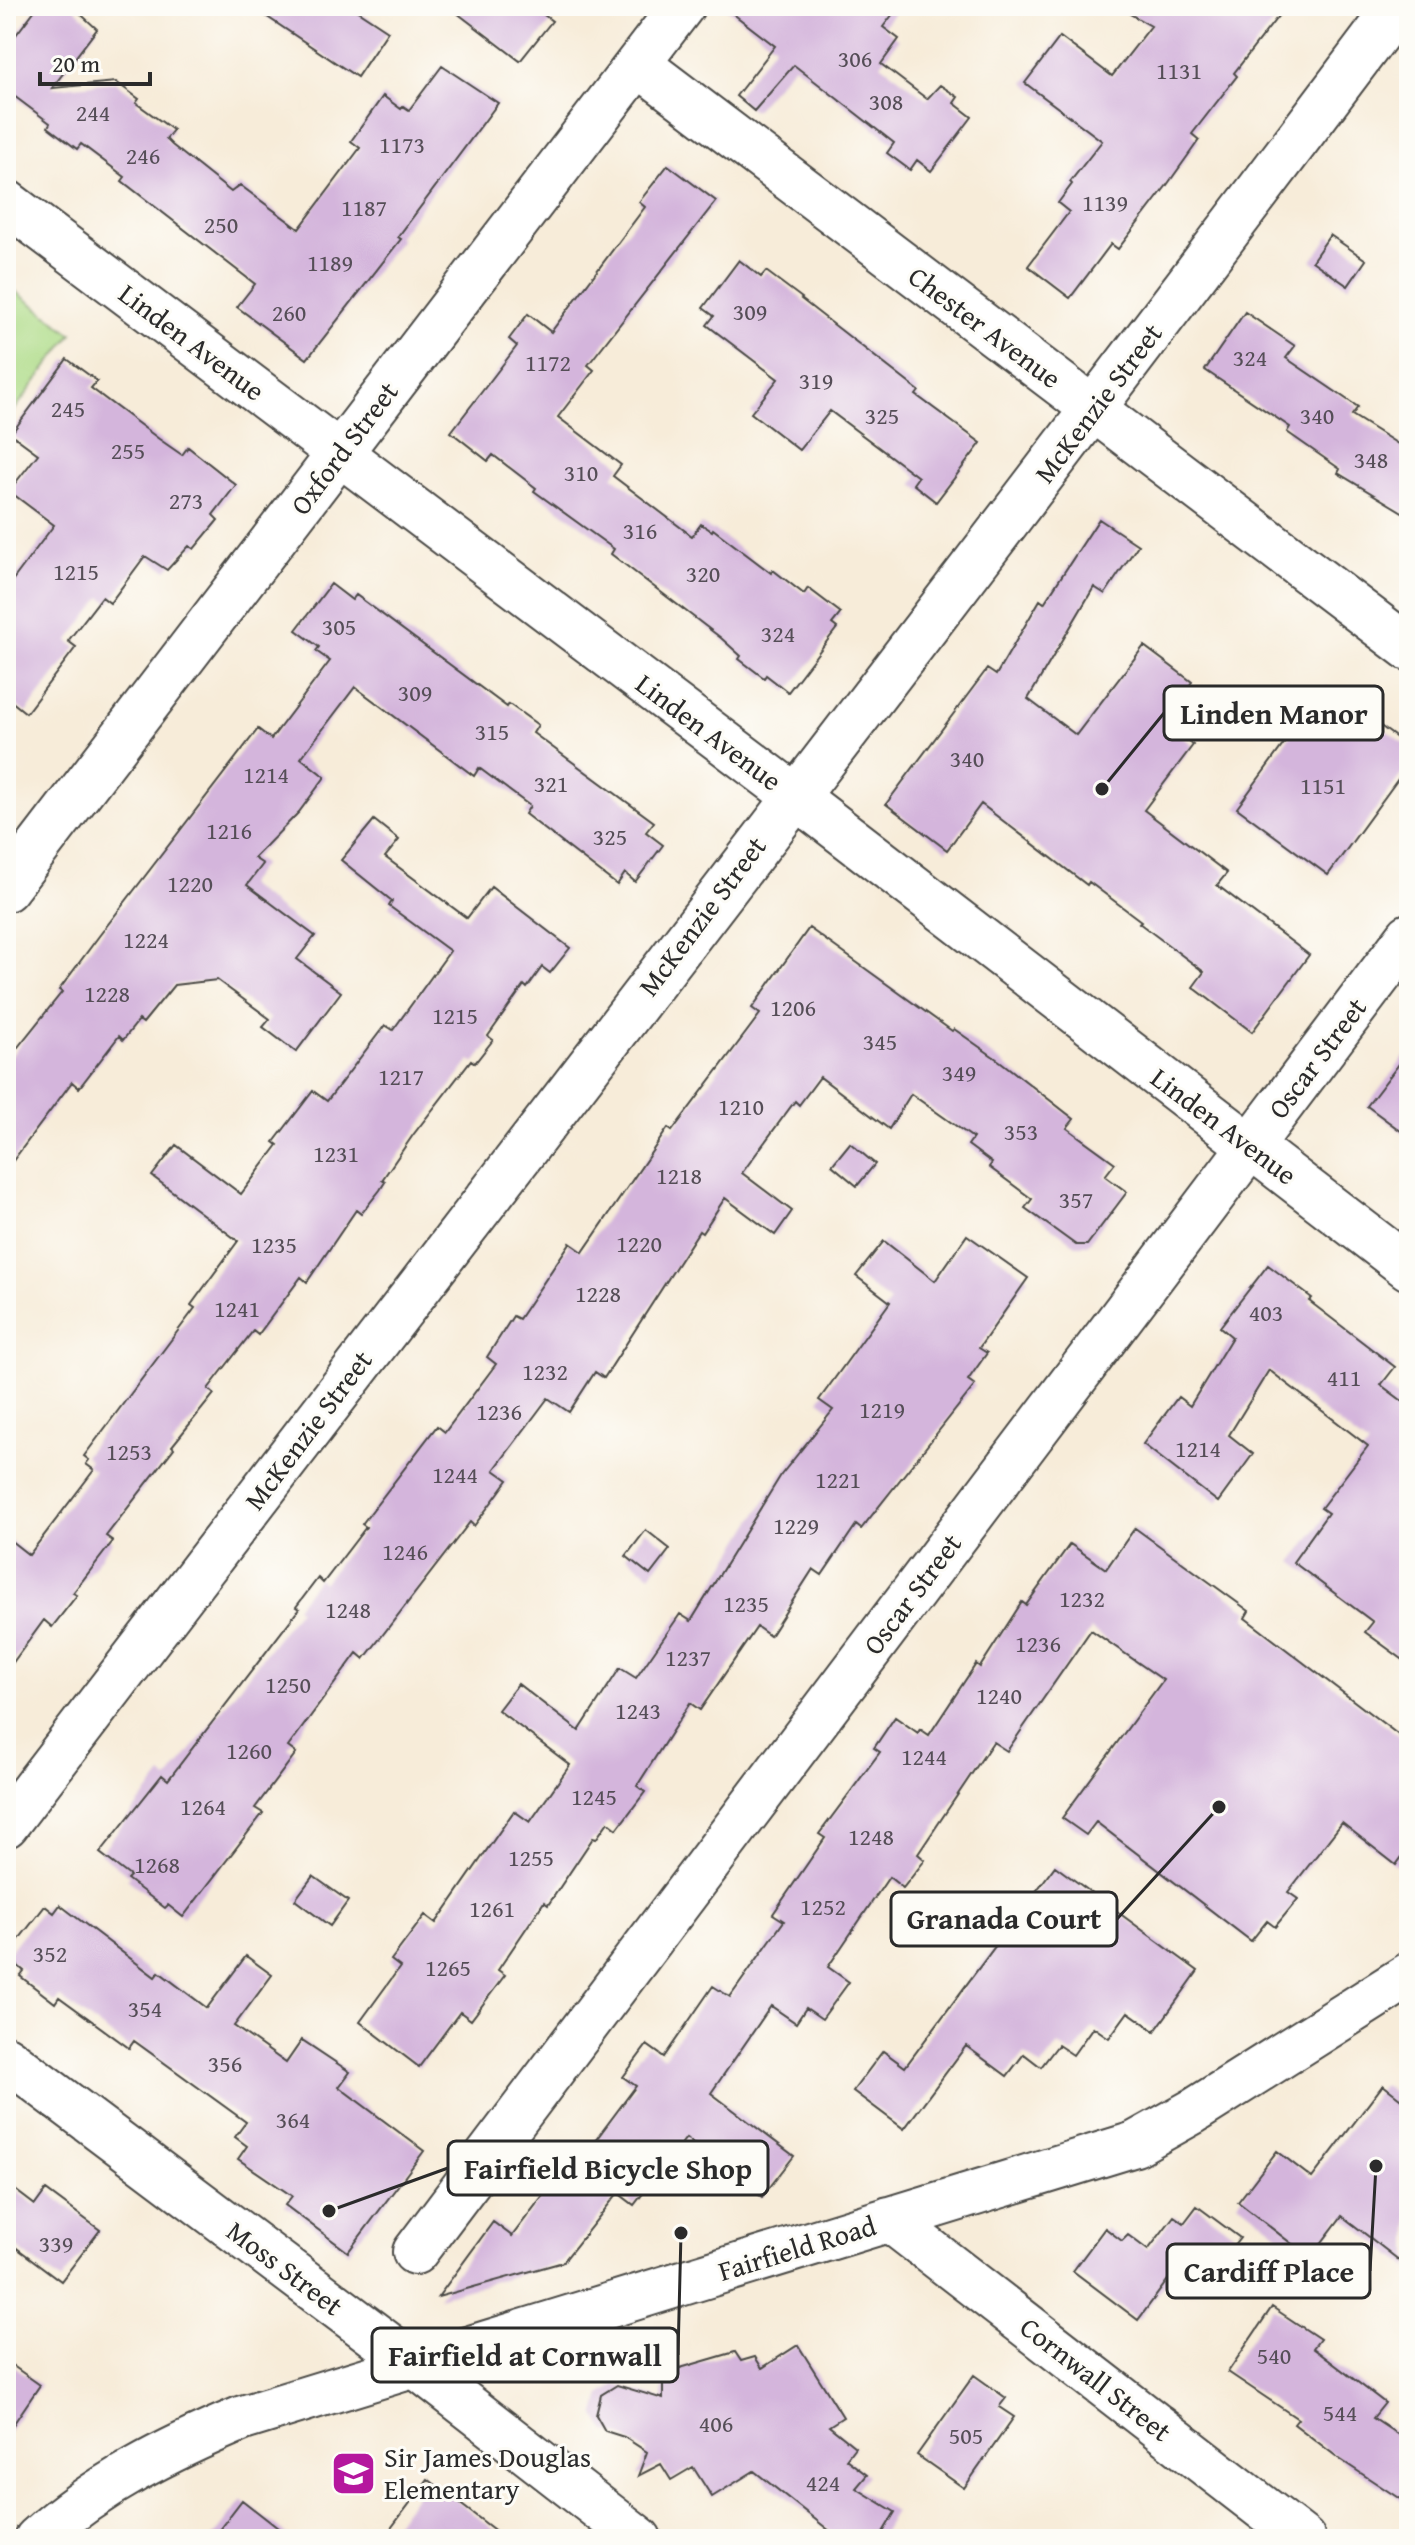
<svg xmlns="http://www.w3.org/2000/svg" width="1415" height="2545" font-family="'Gentium Book Plus',serif">
<rect width="100%" height="100%" fill="#fdfcf7"/>
<filter id="ink" filterUnits="userSpaceOnUse"><feTurbulence type="fractalNoise" baseFrequency=".0125" numOctaves="2"/><feDisplacementMap in="SourceGraphic" scale="16" xChannelSelector="R" yChannelSelector="G"/><feConvolveMatrix kernelMatrix="1 2 1 2 8 2 1 2 1" color-interpolation-filters="sRGB"/></filter>
<filter id="wash" filterUnits="userSpaceOnUse"><feTurbulence type="fractalNoise" baseFrequency=".006" numOctaves="4" result="noise"/><feDisplacementMap in="SourceGraphic" scale="32" xChannelSelector="R" yChannelSelector="G"/><feGaussianBlur stdDeviation="1.8" result="paint"/><feColorMatrix in="noise" values="0 0 0 0 0 0 0 0 0 0 0 0 0 0 0 0 0 1.4 0 .05"/><feComposite in="paint" operator="in"/></filter>
<g filter="url(#wash)">
<rect width="100%" height="100%" fill="#f7ecd9"/>
<path fill="#addb87" stroke="#6c8359" stroke-width="2" d="M6,284L72,334L6,421Z"/>
<g id="blocks">
<path fill="#d4b5dc" d="M38,6H72L97,29L52,88L116,82L139,99L136,103L173,130L166,139L172,145L231,192L240,185L299,229L360,148L351,141L383,96L401,109L403,106L409,110L442,66L498,103L398,237L401,239L307,359L237,307L255,284L122,181L125,177L81,144L77,149L48,127L50,123L6,90V48Z
M251,6H350L388,31L357,77Z
M448,6H532L552,21L520,61Z
M723,6H899L883,27L899,39L881,64L927,99L940,85L958,97L954,103L972,117L931,171L917,160L910,170L887,153L894,143L794,65L754,111L736,96L775,46Z
M1116,6H1286L1234,73L1237,76L1192,134L1199,140L1167,185L1118,249L1111,244L1070,298L1028,266L1069,212L1058,203L1072,184L1070,182L1102,141L1025,83L1060,37L1112,76L1151,26Z
M668,165L716,201L588,365L594,370L558,417L621,465L613,476L692,536L701,524L712,531L713,529L771,573L773,570L804,594L808,588L841,613L832,624L837,628L788,692L766,675L764,678L739,659L741,656L721,638L611,554L614,549L534,491L536,488L493,455L488,461L451,432L517,346L509,339L528,314L551,332L645,207L639,202Z
M1330,235L1366,260L1348,286L1312,261Z
M739,260L761,277L766,271L802,298L801,299L919,391L916,395L981,443L936,502L913,484L918,477L830,411L799,450L751,413L778,379L707,325L714,316L703,308Z
M1245,312L1295,346L1286,358L1358,407L1352,415L1409,451V516L1338,473L1340,469L1287,432L1290,427L1205,370Z
M67,359L97,381L91,388L159,439L182,455L188,447L236,485L213,515L218,520L194,549L189,546L167,570L145,556L110,603L102,597L68,641L76,647L26,713L6,697V589L54,525L9,491L38,454L11,434Z
M1099,519L1138,545L1105,594L1094,587L1028,699L1076,735L1144,646L1192,682L1169,712L1188,727L1181,736L1193,745L1144,810L1227,873L1217,885L1309,955L1252,1032L1193,987L1204,972L1139,923L1141,921L1089,882L1087,885L981,804L947,850L886,804L987,669L996,675L1040,600L1044,603Z
M331,584L352,600L356,595L507,707L509,704L538,725L533,733L654,822L646,832L663,845L635,882L625,873L617,885L525,814L530,806L479,768L474,776L355,687L301,758L325,777L299,812L254,858L263,864L247,885L315,936L297,959L341,992L296,1052L263,1027L270,1019L217,980L174,985L143,1023L139,1020L123,1040L119,1036L79,1088L72,1082L6,1170V1062L62,992L59,990L99,936L258,729L271,739L330,661L316,651L319,647L296,630Z
M1326,686L1409,747V764L1328,875L1237,808Z
M374,820L399,840L385,857L467,918L491,887L570,948L550,973L542,967L527,988L524,985L488,1036L493,1040L475,1063L471,1060L413,1135L382,1180L385,1182L380,1190L361,1214L356,1210L307,1282L301,1277L258,1335L253,1331L208,1389L214,1394L172,1446L174,1448L106,1536L113,1541L73,1593L77,1595L52,1627L44,1620L6,1672V1537L29,1555L94,1470L86,1464L89,1460L84,1456L195,1308L191,1305L238,1241L152,1176L176,1145L241,1194L278,1145L274,1142L313,1091L327,1101L385,1025L393,1030L450,951L389,906L392,901L341,860Z
M809,928L952,1031L954,1029L1001,1062L1074,1119L1067,1128L1115,1163L1105,1176L1127,1192L1087,1245H1076L1025,1208L1032,1199L989,1167L992,1163L968,1145L973,1138L911,1094L889,1129L820,1077L799,1105L795,1101L742,1173L792,1211L775,1235L725,1198L702,1233L699,1231L604,1378L595,1372L569,1412L548,1398L494,1470L508,1480L474,1526L470,1522L364,1659L357,1653L288,1747L296,1753L255,1808L263,1813L183,1917L168,1905L165,1908L127,1879L130,1876L100,1853L162,1775L168,1780L299,1609L296,1607L318,1578L323,1583L366,1527L362,1524L437,1426L445,1432L496,1364L487,1357L513,1316L519,1319L570,1243L583,1252L668,1128L672,1131L760,1014L752,1008Z
M1409,1051V1137L1367,1106Z
M850,1143L875,1164L857,1186L832,1165Z
M967,1235L1028,1278L979,1348L987,1353L968,1380L975,1385L861,1529L856,1525L822,1575L813,1569L770,1636L757,1627L700,1710L690,1703L637,1786L645,1792L617,1829L608,1822L596,1839L593,1838L548,1905L544,1902L498,1970L505,1975L471,2020L460,2012L419,2067L360,2022L400,1967L391,1960L425,1915L436,1923L514,1811L530,1822L570,1765L498,1710L518,1684L579,1731L620,1668L636,1678L680,1614L691,1621L781,1475L833,1410L819,1400L890,1302L856,1276L884,1241L935,1281Z
M1268,1265L1312,1298L1309,1301L1395,1367L1381,1385L1409,1406V1664L1365,1632L1373,1622L1293,1562L1328,1513L1321,1508L1368,1446L1269,1370L1229,1435L1253,1454L1218,1502L1143,1444L1178,1397L1190,1406L1232,1337L1220,1327Z
M1135,1528L1249,1611L1245,1618L1409,1743V1847L1396,1865L1342,1823L1288,1892L1298,1899L1275,1927L1267,1921L1251,1941L1096,1822L1086,1835L1062,1818L1163,1680L1091,1630L1007,1751L993,1742L918,1854L925,1860L903,1888L889,1877L828,1967L849,1982L822,2019L806,2008L796,2023L771,2006L711,2093L794,2156L762,2197L686,2138L634,2205L618,2193L563,2262L438,2297L493,2222L512,2236L570,2160L577,2165L636,2086L623,2077L647,2045L664,2057L713,1986L730,1997L784,1921L773,1914L825,1838L819,1834L880,1752L874,1748L895,1717L918,1733L920,1729L929,1735L976,1664L980,1667L1022,1602L1026,1605L1070,1544L1106,1569Z
M646,1530L670,1549L650,1575L626,1556Z
M1055,1866L1198,1971L1155,2031L1128,2012L1109,2038L1093,2027L1073,2055L1058,2045L1041,2067L1024,2054L1007,2076L966,2046L904,2129L853,2091L883,2051L905,2067Z
M313,1876L348,1901L330,1926L295,1900Z
M60,1905L155,1977L159,1972L207,2008L246,1956L272,1975L234,2026L286,2063L302,2040L350,2072L339,2087L424,2151L348,2252L285,2205L292,2196L238,2159L247,2146L235,2137L246,2122L134,2041L129,2048L59,1997L55,2003L20,1976L24,1971L6,1956L45,1906L54,1913Z
M1383,2085L1409,2105V2268L1342,2216L1310,2258L1238,2202L1277,2151L1312,2178Z
M6,2183L35,2205L46,2190L100,2230L61,2281L6,2240Z
M1197,2206L1240,2238L1204,2284L1179,2265L1138,2320L1073,2271L1105,2228L1122,2241L1128,2235L1148,2250L1174,2216L1184,2223Z
M1272,2307L1320,2339L1313,2348L1385,2403L1373,2418L1409,2442V2505L1341,2460L1294,2424L1298,2419L1228,2372Z
M798,2345L843,2417L829,2426L855,2447L846,2459L867,2475L856,2488L895,2512L879,2539H840L754,2471L712,2497L693,2467L671,2480L661,2464L638,2476L647,2452L624,2437L605,2431L596,2415L601,2395L617,2385L663,2399V2373L735,2352L741,2361L755,2357L762,2368Z
M6,2361L40,2385L6,2435Z
M974,2375L1006,2398L999,2407L1014,2417L964,2488L917,2455Z
M428,2479L506,2539H383Z
M242,2500L292,2539H212Z"/>
</g>
</g>
<g filter="url(#ink)">
<use href="#blocks" fill-opacity="0" stroke="#4a4845" stroke-width="2"/>
<g fill="none" stroke-linecap="round" stroke-linejoin="round">
<defs>
<path id="minor" d="M638,64L1409,648
M6,202L795,796L1409,1268
M6,889L682,6
M6,1825C470,1219 939,616 1398,6
M6,2058L416,2366L639,2539
M889,2219L1303,2539
M415,2252L1409,936
M37,2539C97,2485 169,2449 243,2418L1135,2144L1194,2111L1409,1975"/>
</defs>
<use href="#minor" stroke="#4a4845" stroke-width="48"/>
<use href="#minor" stroke="#fff" stroke-width="44"/>
</g>
</g>
<defs>
<symbol id="school-square" viewBox="-11 -11 22 22"><rect x="-9" y="-9" width="18" height="18" rx="4" fill="#b5179e" stroke="#fdfcf7"/><path d="M0-5L7-2L0 1L-7-2ZM-4 1L0 2.5L4 1V4Q0 6-4 4Z" fill="#fff"/></symbol>
</defs>
<g fill-rule="evenodd">
<use href="#school-square" x="328" y="2448" width="51" height="51"/>
</g>
<g text-anchor="middle" stroke-width="6" stroke-linejoin="round" paint-order="stroke">
<g font-size="24" fill="#554e57">
<text x="855" y="67">306</text>
<text x="1179" y="79">1131</text>
<text x="886" y="110">308</text>
<text x="93" y="121">244</text>
<text x="402" y="153">1173</text>
<text x="143" y="164">246</text>
<text x="1105" y="211">1139</text>
<text x="364" y="216">1187</text>
<text x="221" y="233">250</text>
<text x="330" y="271">1189</text>
<text x="750" y="320">309</text>
<text x="289" y="321">260</text>
<text x="1250" y="366">324</text>
<text x="548" y="371">1172</text>
<text x="816" y="389">319</text>
<text x="68" y="417">245</text>
<text x="882" y="424">325</text>
<text x="1317" y="424">340</text>
<text x="128" y="459">255</text>
<text x="1371" y="468">348</text>
<text x="581" y="481">310</text>
<text x="186" y="509">273</text>
<text x="640" y="539">316</text>
<text x="76" y="580">1215</text>
<text x="703" y="582">320</text>
<text x="339" y="635">305</text>
<text x="778" y="642">324</text>
<text x="415" y="701">309</text>
<text x="492" y="740">315</text>
<text x="967" y="767">340</text>
<text x="266" y="783">1214</text>
<text x="551" y="792">321</text>
<text x="1323" y="794">1151</text>
<text x="229" y="839">1216</text>
<text x="610" y="845">325</text>
<text x="190" y="892">1220</text>
<text x="146" y="948">1224</text>
<text x="107" y="1002">1228</text>
<text x="793" y="1016">1206</text>
<text x="455" y="1024">1215</text>
<text x="880" y="1050">345</text>
<text x="959" y="1081">349</text>
<text x="401" y="1085">1217</text>
<text x="741" y="1115">1210</text>
<text x="1021" y="1140">353</text>
<text x="336" y="1162">1231</text>
<text x="679" y="1184">1218</text>
<text x="1076" y="1208">357</text>
<text x="639" y="1252">1220</text>
<text x="274" y="1253">1235</text>
<text x="598" y="1302">1228</text>
<text x="237" y="1317">1241</text>
<text x="1266" y="1321">403</text>
<text x="545" y="1380">1232</text>
<text x="1344" y="1386">411</text>
<text x="882" y="1418">1219</text>
<text x="499" y="1420">1236</text>
<text x="1198" y="1457">1214</text>
<text x="129" y="1460">1253</text>
<text x="455" y="1483">1244</text>
<text x="838" y="1488">1221</text>
<text x="796" y="1534">1229</text>
<text x="405" y="1560">1246</text>
<text x="1082" y="1607">1232</text>
<text x="746" y="1612">1235</text>
<text x="348" y="1618">1248</text>
<text x="1038" y="1652">1236</text>
<text x="688" y="1666">1237</text>
<text x="288" y="1693">1250</text>
<text x="999" y="1704">1240</text>
<text x="638" y="1719">1243</text>
<text x="249" y="1759">1260</text>
<text x="924" y="1765">1244</text>
<text x="594" y="1805">1245</text>
<text x="203" y="1815">1264</text>
<text x="871" y="1845">1248</text>
<text x="531" y="1866">1255</text>
<text x="157" y="1873">1268</text>
<text x="823" y="1915">1252</text>
<text x="492" y="1917">1261</text>
<text x="50" y="1962">352</text>
<text x="448" y="1976">1265</text>
<text x="145" y="2017">354</text>
<text x="225" y="2072">356</text>
<text x="293" y="2128">364</text>
<text x="56" y="2252">339</text>
<text x="1274" y="2364">540</text>
<text x="1340" y="2421">544</text>
<text x="716" y="2432">406</text>
<text x="966" y="2444">505</text>
<text x="823" y="2491">424</text>
</g>
<g font-size="28" fill="#2b2b2b" stroke="#fdfcf7">
<text transform="translate(985 327) rotate(37)" y="10">Chester Avenue</text>
<text transform="translate(192 342) rotate(37)" y="10">Linden Avenue</text>
<text transform="translate(1098 403) rotate(-53)" y="10">McKenzie Street</text>
<text transform="translate(344 448) rotate(-53)" y="10">Oxford Street</text>
<text transform="translate(709 732) rotate(37)" y="10">Linden Avenue</text>
<text transform="translate(702 916) rotate(-53)" y="10">McKenzie Street</text>
<text transform="translate(1317 1058) rotate(-53)" y="10">Oscar Street</text>
<text transform="translate(1224 1126) rotate(37)" y="10">Linden Avenue</text>
<text transform="translate(308 1430) rotate(-53)" y="10">McKenzie Street</text>
<text transform="translate(912 1594) rotate(-53)" y="10">Oscar Street</text>
<text transform="translate(797 2248) rotate(-17)" y="10">Fairfield Road</text>
<text transform="translate(285 2268) rotate(37)" y="10">Moss Street</text>
<text transform="translate(1096 2379) rotate(38)" y="10">Cornwall Street</text>
</g>
<g font-size="28" fill="#2b2b2b" stroke="#fdfcf7" text-anchor="start">
<text x="384" y="2467">Sir James Douglas<tspan x="384" dy="32">Elementary</tspan></text>
</g>
</g>
<path fill="none" stroke="#2b2b2b" stroke-width="3" d="M1102 789L1164 713M1219 1807L1117 1919M329 2211L448 2168M1376 2166L1370 2271M681 2233L678 2355"/>
<g fill="#2b2b2b" stroke="#fdfcf7" stroke-width="3">
<circle cx="1102" cy="789" r="8"/>
<circle cx="1219" cy="1807" r="8"/>
<circle cx="329" cy="2211" r="8"/>
<circle cx="1376" cy="2166" r="8"/>
<circle cx="681" cy="2233" r="8"/>
</g>
<g fill="#fdfcf7" stroke="#2b2b2b" stroke-width="3">
<rect x="1164" y="686" width="219" height="54" rx="8"/>
<rect x="891" y="1892" width="226" height="54" rx="8"/>
<rect x="448" y="2141" width="320" height="54" rx="8"/>
<rect x="1167" y="2244" width="203" height="54" rx="8"/>
<rect x="372" y="2328" width="306" height="54" rx="8"/>
</g>
<g font-size="30" text-anchor="middle" font-weight="bold" fill="#2b2b2b">
<text x="1274" y="724">Linden Manor</text>
<text x="1004" y="1929">Granada Court</text>
<text x="608" y="2179">Fairfield Bicycle Shop</text>
<text x="1269" y="2282">Cardiff Place</text>
<text x="525" y="2366">Fairfield at Cornwall</text>
</g>
<rect width="1415" height="2545" fill="none" stroke="#fdfcf7" stroke-width="32"/>
<path d="M40 72v12h110v-12" fill="none" stroke="#2b2b2b" stroke-width="4"/>
<text x="52" y="72" font-size="24" fill="#2b2b2b" stroke="#fdfcf7" stroke-width="6" paint-order="stroke">20 m</text>
</svg>
